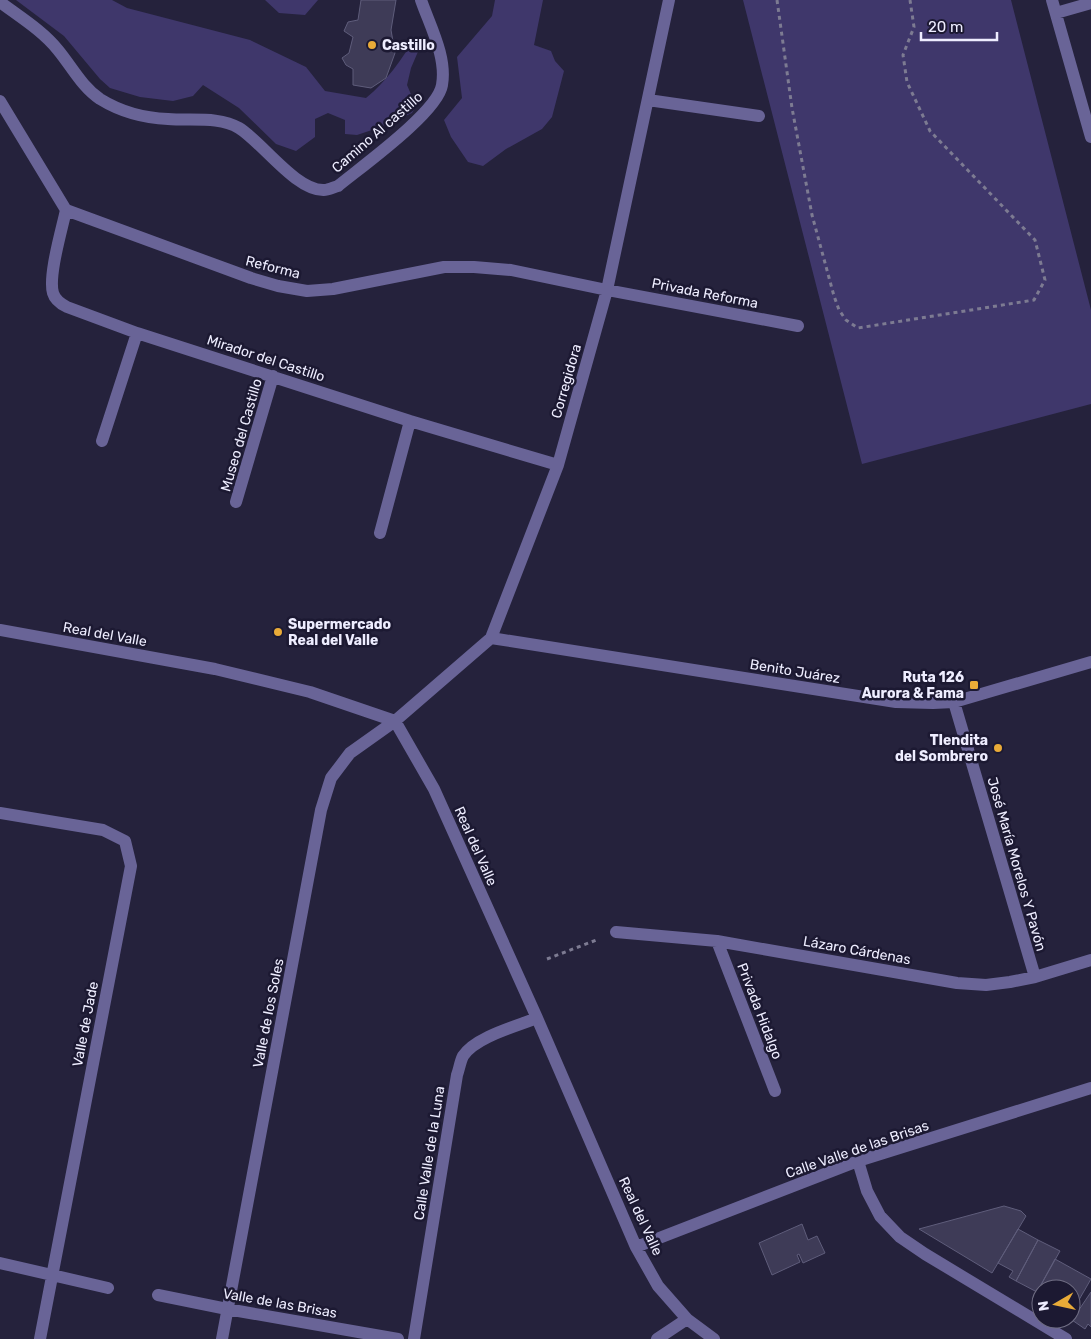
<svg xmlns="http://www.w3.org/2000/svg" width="1091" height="1339" font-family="Rubik,sans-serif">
<rect width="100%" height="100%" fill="#25223c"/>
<path fill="#3f376b" d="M16,0H112L127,8L250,40L306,67L325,91L366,98C387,81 401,60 415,38L420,47L411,68L407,85L416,106L412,113L381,127L357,135L345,134V120L328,113L315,119V137L296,151L276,144L239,108L203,85L193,96L173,101L140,97L110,88L100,79L64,36Z
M265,0H318L305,15L279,13Z
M495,0H543L534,45L551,51L555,61L564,71L552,117L542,129L506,149L483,166L468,162L451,137L444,120L462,98L457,57L492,16Z
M743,0H1011L1091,310V404L862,464Z"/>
<path fill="#3e3b57" stroke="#5f5d7b" d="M361,0H396L391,30L395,53L386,78L371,88L353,85V69L346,65L342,58L349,53L353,37L344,31L348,22L358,20Z
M1004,1206L1021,1211L1026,1216L992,1273L919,1229Z
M802,1224L808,1240L817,1236L825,1253L803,1263L799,1254L797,1255L800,1262L772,1275L759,1243Z
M1018,1229L1038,1240L1016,1281L1009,1277L1013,1271L998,1263Z
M1038,1240L1060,1251L1037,1292L1016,1281Z
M1055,1259L1091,1279L1072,1312L1071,1289H1041V1295L1037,1292Z
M1091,1292V1327L1088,1324L1085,1329L1072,1320Z"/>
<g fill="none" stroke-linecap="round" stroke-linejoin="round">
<path stroke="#7d7b92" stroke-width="3" stroke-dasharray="4 4" stroke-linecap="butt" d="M777,0L792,108L812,215L834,296L839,310L846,320L858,328L1034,300L1045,280L1035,240L930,131L907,82L903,55L914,27L910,0
M547,959L599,939"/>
<path stroke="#696497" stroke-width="12" d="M1052,0L1091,137
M0,2C20,17 43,31 58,50C72,67 82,87 100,99C121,112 143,118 168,119C191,121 219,116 239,128C262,142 296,191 324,190C328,190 334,187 338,186C361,167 438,112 442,85C447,57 430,26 421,0
M1056,13L1091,3
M648,100L759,116
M0,101L66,210L251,278L278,286L307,291L333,289L444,267H474L511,270L607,290L798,326
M66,210C62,229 48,276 53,293C55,300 61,304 67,307L137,333L410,421L558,465
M102,441L137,333
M236,502L273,376
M380,533L410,421
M0,630L215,669L310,692L395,721L434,789L537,1018L636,1247L658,1286L687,1319L714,1339
M491,638L896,702L933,703L954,702L1091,662
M954,702L1035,977
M0,813L103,830L125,841L131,866L40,1339
M616,932L717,941L957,983L986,985L1010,982L1035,977L1091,960
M717,941L775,1091
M858,1161L867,1191L880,1216L900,1237L925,1254L1066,1339
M636,1247L858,1161L1091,1088
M0,1263L108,1288
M158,1295L227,1309L398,1339
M222,1339L321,810L331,778L350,753L395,721L491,638L558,465L607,290L669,0
M414,1339L457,1075C459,1070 460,1062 463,1056C475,1037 517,1026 537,1018
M657,1339L687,1319"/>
</g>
<g fill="#e9ab38" stroke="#1c1932" stroke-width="2">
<circle cx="372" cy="45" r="5"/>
<circle cx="278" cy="632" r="5"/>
<rect x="969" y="680" width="10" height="10" rx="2.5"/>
<circle cx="998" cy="748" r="5"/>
</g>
<g text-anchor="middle" stroke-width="5" stroke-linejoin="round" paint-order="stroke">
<g font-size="14" font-weight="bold" fill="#eeedff" stroke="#1c1932" text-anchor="start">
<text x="382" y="50">Castillo</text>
<text x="288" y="629">Supermercado<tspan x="288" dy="16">Real del Valle</tspan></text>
<text x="964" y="682" text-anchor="end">Ruta 126<tspan x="964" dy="16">Aurora &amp; Fama</tspan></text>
<text x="988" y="745" text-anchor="end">TIendita<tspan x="988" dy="16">del Sombrero</tspan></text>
</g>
<g font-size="14" fill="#eeedff" stroke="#1c1932">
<text transform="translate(377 132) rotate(-41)" y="5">Camino Al castillo</text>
<text transform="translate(273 267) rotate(14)" y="5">Reforma</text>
<text transform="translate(705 293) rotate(11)" y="5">Privada Reforma</text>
<text transform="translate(266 358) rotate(18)" y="5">Mirador del Castillo</text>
<text transform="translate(566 381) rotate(-74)" y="5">Corregidora</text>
<text transform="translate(241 435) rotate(-74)" y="5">Museo del Castillo</text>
<text transform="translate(105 634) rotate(10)" y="5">Real del Valle</text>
<text transform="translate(795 671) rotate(9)" y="5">Benito Juárez</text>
<text transform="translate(476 846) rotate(66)" y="5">Real del Valle</text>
<text transform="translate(1017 864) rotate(74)" y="5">José María Morelos Y Pavón</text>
<text transform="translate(857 950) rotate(10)" y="5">Lázaro Cárdenas</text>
<text transform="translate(760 1011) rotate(69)" y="5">Privada Hidalgo</text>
<text transform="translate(268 1013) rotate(-79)" y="5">Valle de los Soles</text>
<text transform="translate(85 1024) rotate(-79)" y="5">Valle de Jade</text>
<text transform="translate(857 1149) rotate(-19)" y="5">Calle Valle de las Brisas</text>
<text transform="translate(429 1153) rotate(-81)" y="5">Calle Valle de la Luna</text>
<text transform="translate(641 1216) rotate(65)" y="5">Real del Valle</text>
<text transform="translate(280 1303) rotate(10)" y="5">Valle de las Brisas</text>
</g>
</g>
<g transform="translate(1056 1304) rotate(261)"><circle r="24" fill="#1c1932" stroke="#706e84"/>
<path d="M0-4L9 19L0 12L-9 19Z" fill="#e9ab38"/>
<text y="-8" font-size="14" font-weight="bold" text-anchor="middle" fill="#eeedff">N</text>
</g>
<path d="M921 32v8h76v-8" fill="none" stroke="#eeedff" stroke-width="2.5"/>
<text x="928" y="32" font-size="15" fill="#eeedff" stroke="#1c1932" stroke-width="4" paint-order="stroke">20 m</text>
</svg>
